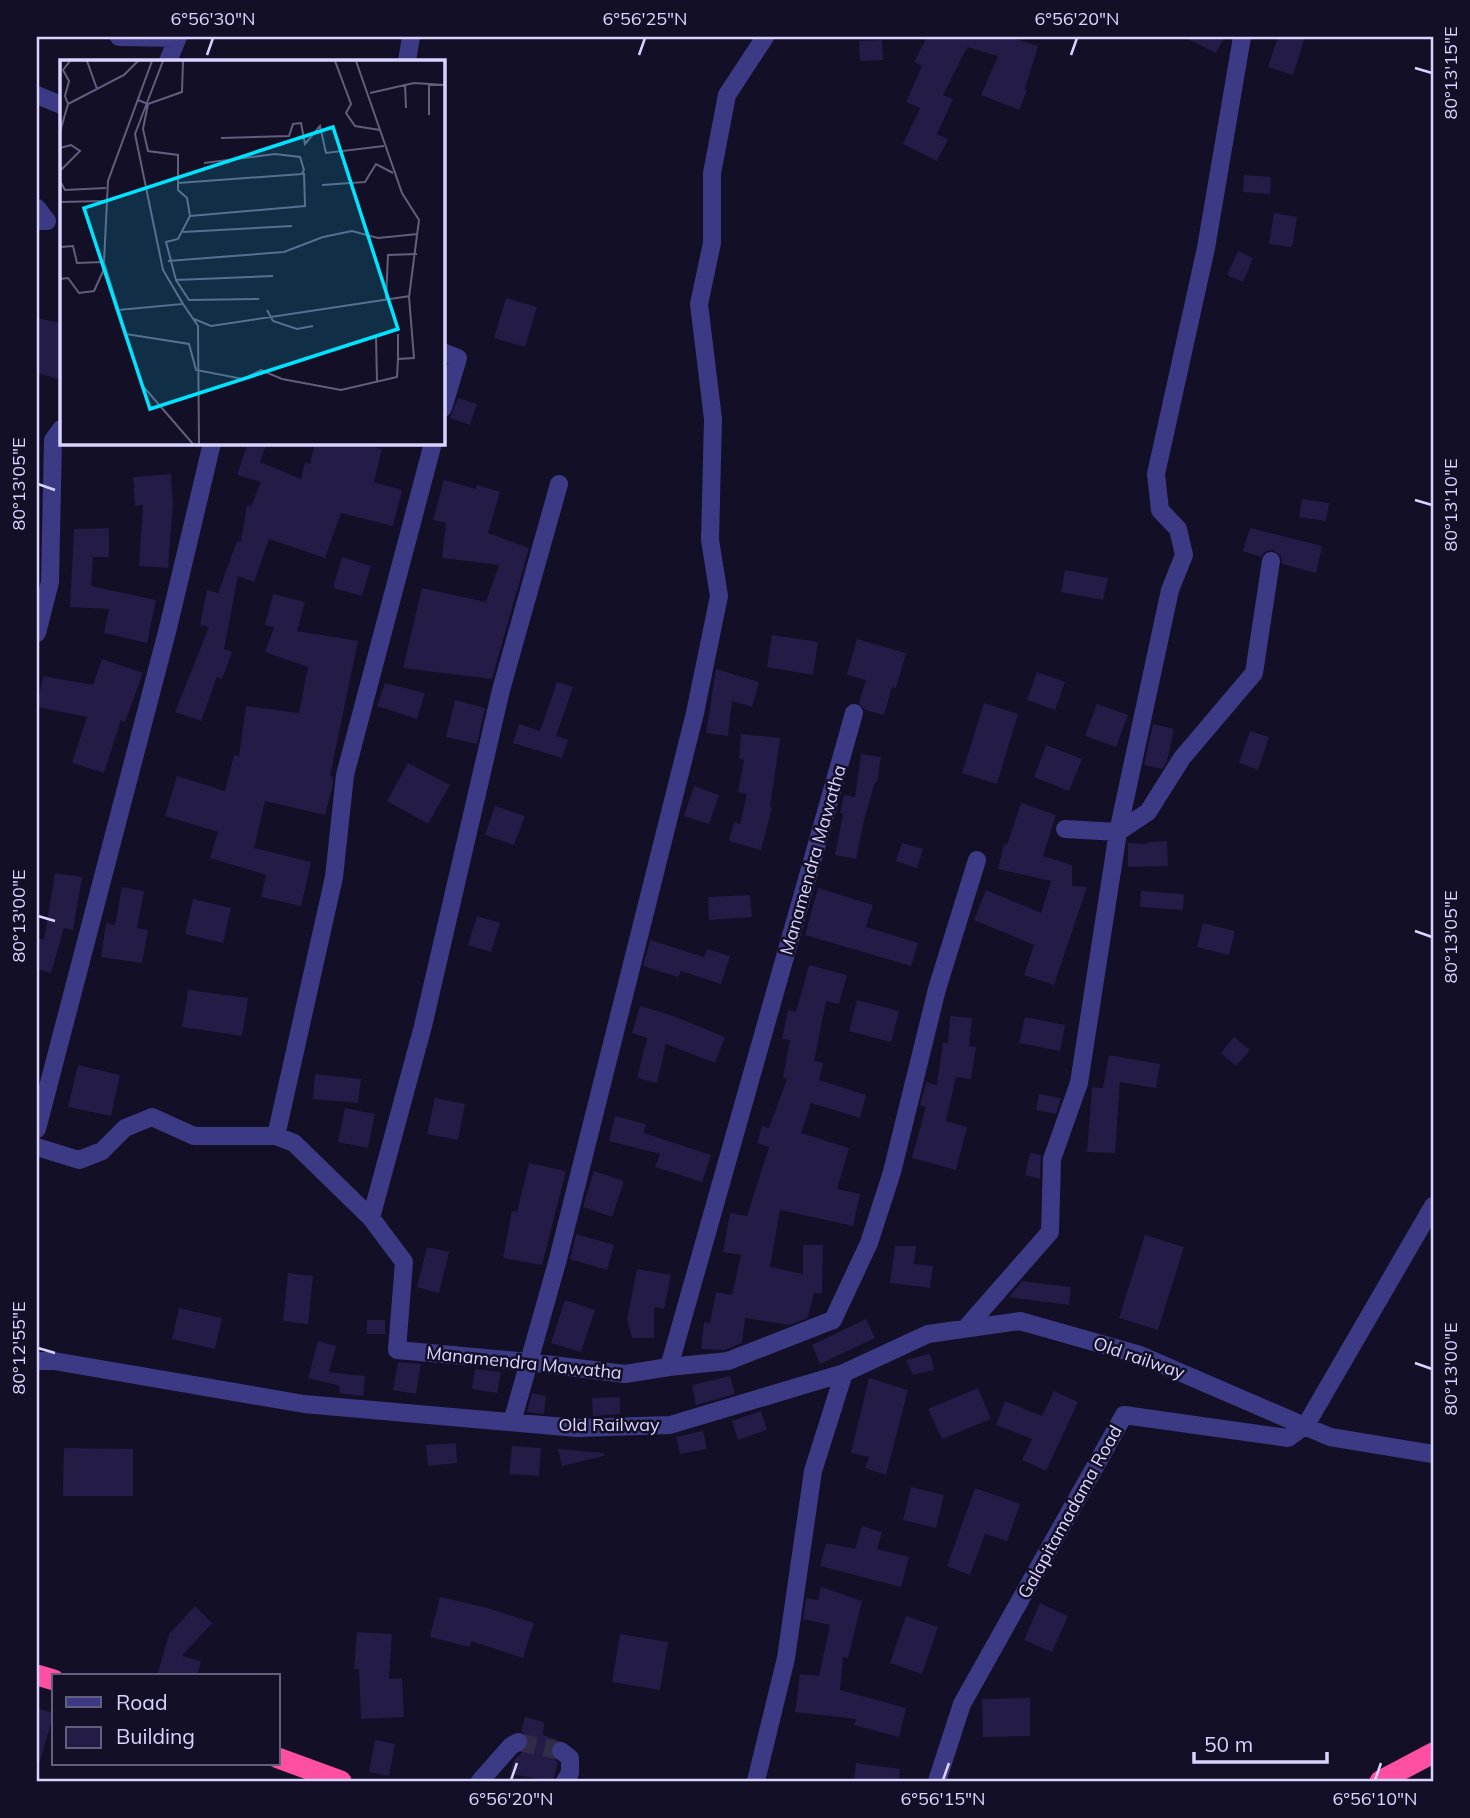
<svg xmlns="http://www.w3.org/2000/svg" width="1470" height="1818" font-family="Mulish,sans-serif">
<rect width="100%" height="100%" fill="#130f26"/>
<path fill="#241b47" d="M927,37H1009L1038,46L1025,89L1027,90L1019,110L981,95L998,56L967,47L943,95L953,99L937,134L948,139L937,161L903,144L920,108L906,102L922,66L914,62Z
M1184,37H1224L1216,53Z
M1278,37H1305L1293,75L1268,67Z
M882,40L883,60L860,61L859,41Z
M1244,175L1271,177L1270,194L1243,192Z
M1274,213L1297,217L1292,247L1269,244Z
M1238,251L1253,258L1243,282L1227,275Z
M506,298L537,307L525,347L494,338Z
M37,318L61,323V369L58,379L37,373Z
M458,398L477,404L470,425L450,418Z
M248,443H267L260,462L301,479L305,462L310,464L315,443H356L382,449L374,482L402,490L393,526L341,513L325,558L269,539L254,582L238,576L224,649L232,652L222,679L217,677L201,721L175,712L209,627L200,625L207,590L218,593L237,541L241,542L247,505L251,506L261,482L237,475Z
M171,474L173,503L168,568L139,566L143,505L135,506L133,477Z
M444,480L476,489L477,485L500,492L488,533L529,548L492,679L403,668L422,588L486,602L499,565L442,558L446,523L433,520Z
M1302,499L1329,503L1326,521L1299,517Z
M109,528V557H93L91,586L156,600L147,643L104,633L109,609L70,607L74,529Z
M1250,528L1322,546L1316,573L1282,564L1281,556L1273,550L1266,551L1261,557L1243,551Z
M342,557L371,566L362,596L333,588Z
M1065,570L1108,578L1103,600L1061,592Z
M273,594L305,602L297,631L358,641L330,776L333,777V784L325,815L265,801L254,848L311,862L301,906L261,897L266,875L210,858L218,832L165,816L177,776L225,791L234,755L239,756L246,706L299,713L308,667L265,652L274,627L265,625Z
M772,635L818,642L813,675L767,667Z
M857,639L906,653L896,688L892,687L884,715L865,710L859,703L866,680L847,675Z
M102,659L143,673L125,722L121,720L104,773L72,763L87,717L37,707L43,676L93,685Z
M716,669L759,682L752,707L732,701L728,736L706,733Z
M1037,672L1065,682L1055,710L1027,700Z
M557,682L573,687L556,736L568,740L562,758L513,743L519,724L540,731Z
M385,683L425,693L417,719L377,706Z
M455,700L485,708L477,744L446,737Z
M984,703L1018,714L997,784L962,773Z
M1097,704L1128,715L1116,747L1085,736Z
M1153,724L1174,729L1167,761L1162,769L1144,765Z
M1250,731L1269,737L1258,770L1239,763Z
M741,734L780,738L770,807L772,808L761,850L729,841L734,822L740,824L747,794L738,792L744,760L739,759Z
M1046,745L1082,759L1069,791L1034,777Z
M861,754L881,757L877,782H875L864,820L856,859L835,855L843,814L840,813L844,795L855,797Z
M408,763L450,785L428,824L387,801Z
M694,786L719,795L709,824L684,816Z
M1021,803L1056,815L1043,856L1072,865V886L1087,887L1054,985L1024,975L1034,945L974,920L986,890L1041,913L1051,881L998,869L1004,844L1007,845Z
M495,806L525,816L514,845L485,835Z
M1167,841L1168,866L1128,867V843L1147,844L1148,842Z
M902,843L923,849L917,868L896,861Z
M55,873L82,877L73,930L64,928L51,973L37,969V938L44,940Z
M122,887L144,891L137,928L148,930L142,963L101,957L106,923L115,925Z
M818,888L873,905L866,927L918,943L911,966L805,935Z
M1141,891L1184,894L1183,910L1140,907Z
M750,895L752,917L709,920L708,897Z
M193,899L231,908L223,943L185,934Z
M477,916L500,923L491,952L468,945Z
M1203,923L1235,931L1229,955L1197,947Z
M650,940L704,957L707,949L730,956L721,984L681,971L678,977L643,966Z
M809,965L847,975L839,1004L826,1001L814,1061L823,1063L819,1080L866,1095L860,1118L811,1103L801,1133L849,1148L837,1189L860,1194L853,1226L780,1210L770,1267L803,1274V1245H823L822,1293H814L808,1318L789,1325L745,1318L742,1343L725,1350L701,1349L704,1322L710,1323L716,1292L732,1295L741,1255L723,1252L730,1213L747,1216L769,1147L757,1143L762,1126L769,1128L787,1079L783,1078L790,1040L782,1039L788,1010L796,1012Z
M188,990L248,998L242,1036L182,1027Z
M857,1000L899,1011L891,1042L849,1031Z
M640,1006L671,1015L725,1037L715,1063L666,1044L657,1083L637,1078L647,1038L632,1033Z
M950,1016L972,1018L969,1046L976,1047L971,1079L956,1077L946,1121L967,1127L956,1170L912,1158L926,1107L920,1105L926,1082L937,1085L943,1042L948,1043Z
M1025,1017L1065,1025L1060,1051L1019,1043Z
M1234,1037L1250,1050L1236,1066L1221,1053Z
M1109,1055L1160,1064L1156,1088L1120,1082L1115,1153L1087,1152L1092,1087L1103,1088Z
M78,1065L120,1075L111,1116L68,1107Z
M315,1074L361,1079L358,1103L313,1099Z
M1039,1094L1061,1098L1056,1114L1036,1110Z
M435,1098L465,1104L458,1140L427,1134Z
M345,1108L375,1114L368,1148L338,1142Z
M615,1116L646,1124L644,1133L711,1155L702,1182L655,1167L660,1154L609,1141Z
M1030,1153L1041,1155L1040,1179L1025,1175Z
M529,1163L566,1171L542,1265L503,1258L512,1211L517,1212Z
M594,1171L624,1181L612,1217L583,1207Z
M576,1234L614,1245L607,1270L570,1259Z
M1145,1235L1184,1247L1158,1330L1119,1318Z
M895,1246H916L914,1264L933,1266L930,1288L890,1283Z
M427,1247L449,1252L439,1293L417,1287Z
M637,1269L671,1275L664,1309L654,1307V1338H632L627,1319Z
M288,1273L313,1276L308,1324L283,1321Z
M1022,1281L1071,1287L1069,1305L1009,1297Z
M565,1300L595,1310L581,1352L551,1343Z
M179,1308L222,1318L215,1349L172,1339Z
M866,1319L875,1338L820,1364L812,1345Z
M367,1320H385V1334H367Z
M318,1341L336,1346L329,1372L365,1376L363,1396L339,1393L340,1386L308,1378Z
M930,1354L934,1370L913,1375L906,1360Z
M398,1362L421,1364L416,1394L393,1390Z
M475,1369L501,1372L497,1393L472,1389Z
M730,1376L735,1394L696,1405L692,1385Z
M869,1378L908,1390L886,1475L865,1468L869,1457L851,1453Z
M978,1388L991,1419L942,1439L928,1409Z
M1054,1391L1078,1402L1046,1471L1022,1460L1032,1439L996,1425L1005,1401L1042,1416Z
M532,1393L546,1396L544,1414L527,1412Z
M620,1397V1414L593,1416L592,1398Z
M761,1411L767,1430L738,1440L732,1421Z
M703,1431L707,1449L680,1454L676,1437Z
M456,1443L457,1463L428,1466L426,1445Z
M512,1446L541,1448L539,1476L509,1474Z
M64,1448L133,1449V1496H63Z
M558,1449L604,1453V1456L562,1466Z
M911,1487L944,1495L936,1528L903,1520Z
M975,1488L1020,1504L1007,1541L985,1534L970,1575L947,1566Z
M862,1526L882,1532L877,1549L909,1557L901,1587L820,1566L826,1543L855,1549Z
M821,1587L862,1601L848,1658L843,1657L840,1690L906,1708L899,1737L854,1725L856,1719L795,1712L800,1674L819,1676L830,1625L803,1619L806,1598L818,1600Z
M440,1597L488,1608L534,1623L523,1658L471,1641L470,1647L430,1637Z
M1040,1603L1068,1616L1052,1652L1024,1640Z
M195,1606L212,1623L182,1656L201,1661L197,1676H157L169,1634Z
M906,1616L938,1627L922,1674L890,1663Z
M357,1632L392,1634L389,1679L402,1678L404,1717L361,1719L359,1669H354Z
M620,1634L668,1642L660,1690L612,1682Z
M1030,1698V1736L983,1737L982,1699Z
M37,1708L54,1713L40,1761H37Z
M525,1717L544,1722L543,1735L558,1740L553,1744L550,1750L551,1756L558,1763L553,1781L510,1774L514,1760L527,1748L529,1743L527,1736L521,1731Z
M375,1740L395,1744L389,1776L369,1772Z
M856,1763L900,1769L899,1781H854Z"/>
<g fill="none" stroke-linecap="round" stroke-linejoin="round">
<path stroke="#312d47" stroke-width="18" stroke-dasharray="18 9" stroke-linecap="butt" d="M518,1742L561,1751"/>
<path stroke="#3d3a85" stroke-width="18" d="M119,37L177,38
M168,61L178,37
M407,61L411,37
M37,95L61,105
M37,208L47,221H37
M443,352L458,358L443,408
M37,633L50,582L53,440L61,429
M1065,829L1118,832L1148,812L1182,758L1254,673L1271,561
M37,1129L168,628L212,443
M276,1136L334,877L345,775L433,443
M37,1147L79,1160L102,1151L125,1128L152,1117L194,1136H276L294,1143L371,1218L404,1262L397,1350L529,1362L625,1374L669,1367L854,713
M371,1218L423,1026L501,690L559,484
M965,1329L1050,1232L1052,1159L1079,1083L1118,832L1170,590L1184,555L1178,529L1160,510L1156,474L1206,248L1242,37
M37,1361H54L304,1404L577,1428L670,1425L844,1373L813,1471L786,1658L756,1781
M669,1367L728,1361L833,1320L869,1243L892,1172L937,989L977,860
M844,1373L928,1334L1020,1321L1140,1355L1330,1437L1433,1454
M512,1422L558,1259L695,713L719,596L710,540L713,419L699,304L712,243V173L727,95L765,37
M561,1751L570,1758V1773L565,1781
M480,1781L511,1746L518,1742
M937,1781L962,1704L1124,1415L1288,1438L1306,1425L1433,1206"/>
<path stroke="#ff4fa3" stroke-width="21" d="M37,1675L54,1680
M278,1758L341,1781
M1380,1781L1433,1753"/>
</g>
<path fill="none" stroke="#d9d4ff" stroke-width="2.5" d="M207,55L213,38M639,55L645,38M1071,55L1077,38M1415,68L1432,73M38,484L55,490M1415,500L1432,505M38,916L55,921M1415,931L1432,937M38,1348L55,1353M1415,1363L1432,1369M511,1780L517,1763M943,1780L949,1763M1375,1780L1381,1763"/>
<g text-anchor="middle" stroke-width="5" stroke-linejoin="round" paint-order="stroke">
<g font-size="18" fill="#d9d4ff" stroke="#130f26">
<text transform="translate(813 860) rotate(-74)" y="6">Manamendra Mawatha</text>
<text transform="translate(1139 1358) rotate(19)" y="6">Old railway</text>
<text transform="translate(524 1363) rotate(6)" y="6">Manamendra Mawatha</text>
<text x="609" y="1431">Old Railway</text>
<text transform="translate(1070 1512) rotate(-61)" y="6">Galapitamadama Road</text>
</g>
</g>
<g transform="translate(60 60)">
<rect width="385" height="385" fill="#130f26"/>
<path fill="none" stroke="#625e7d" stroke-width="2" d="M27,1L37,29M92,1L48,121L44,202L82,325L133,384M275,1L291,44L286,53L295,66L320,70M345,24L346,48M369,24V55M310,33L354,23L385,25M78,40L88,44L83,69L88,91L118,95V130L127,138L130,156L118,179L106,182L116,220L213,216M8,44L5,36L9,21L3,10L10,1M88,44L122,32L123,1M0,72L8,44L64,15L78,1M161,78L229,76L233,64L241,63L245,84L260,66L266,93L324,86M0,88L11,85L20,91L0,111M0,121L5,130L46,128M118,123L242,114L244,110L240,97L215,94L144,103M262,125L305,122L316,104L333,113M0,142L45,141M130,156L245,146L244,113M123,172L232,166M0,187L13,186L17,203L44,202M108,201L224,192L263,177L292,171L318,178L358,174M0,219L8,218L19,233L34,231L45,207M116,220L129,240L199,239M326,239L328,195L357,194M123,244L138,266L139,384M58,250L123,244L103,210L75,74L103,1M207,250L213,261L237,269L253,266M134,259L151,266L350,236M66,274L129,284L136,310L183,319L201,310L222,319L281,330L337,317L338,299L354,298L349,237L359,160L342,133L296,1M338,274V299M316,276L317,322"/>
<path fill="#00e5ff" fill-opacity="0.15" stroke="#00e5ff" stroke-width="3.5" d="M273,67L338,269L90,349L24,148Z"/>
<rect width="385" height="385" fill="none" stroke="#d9d4ff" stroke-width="3.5"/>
</g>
<rect width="1470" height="1818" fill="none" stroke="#130f26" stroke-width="77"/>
<rect x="52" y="1674" width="228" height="91" fill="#130f26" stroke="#625e7d" stroke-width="2"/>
<rect x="66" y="1697" width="35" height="10" fill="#3d3a85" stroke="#625e7d" stroke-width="2"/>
<text x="116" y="1710" font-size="21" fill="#d9d4ff">Road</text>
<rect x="66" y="1727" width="35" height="21" fill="#241b47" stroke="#625e7d" stroke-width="2"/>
<text x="116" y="1744" font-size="21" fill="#d9d4ff">Building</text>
<path d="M1194 1752v10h133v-10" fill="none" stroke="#d9d4ff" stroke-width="3.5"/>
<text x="1204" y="1752" font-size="21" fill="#d9d4ff" stroke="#130f26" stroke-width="5" paint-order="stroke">50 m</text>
<rect x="38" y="38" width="1394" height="1742" fill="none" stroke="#d9d4ff" stroke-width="2.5"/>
<g font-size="18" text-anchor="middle" fill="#d9d4ff">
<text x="213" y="25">6°56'30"N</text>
<text x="645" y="25">6°56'25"N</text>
<text x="1077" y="25">6°56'20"N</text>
<text transform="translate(1451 73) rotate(-90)" y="6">80°13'15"E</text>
<text transform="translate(19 484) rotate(-90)" y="6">80°13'05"E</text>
<text transform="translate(1451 505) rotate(-90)" y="6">80°13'10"E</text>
<text transform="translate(19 916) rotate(-90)" y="6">80°13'00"E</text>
<text transform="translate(1451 937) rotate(-90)" y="6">80°13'05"E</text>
<text transform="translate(19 1348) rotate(-90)" y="6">80°12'55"E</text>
<text transform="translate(1451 1369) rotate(-90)" y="6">80°13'00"E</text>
<text x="511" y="1805">6°56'20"N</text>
<text x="943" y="1805">6°56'15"N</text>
<text x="1375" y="1805">6°56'10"N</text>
</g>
</svg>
